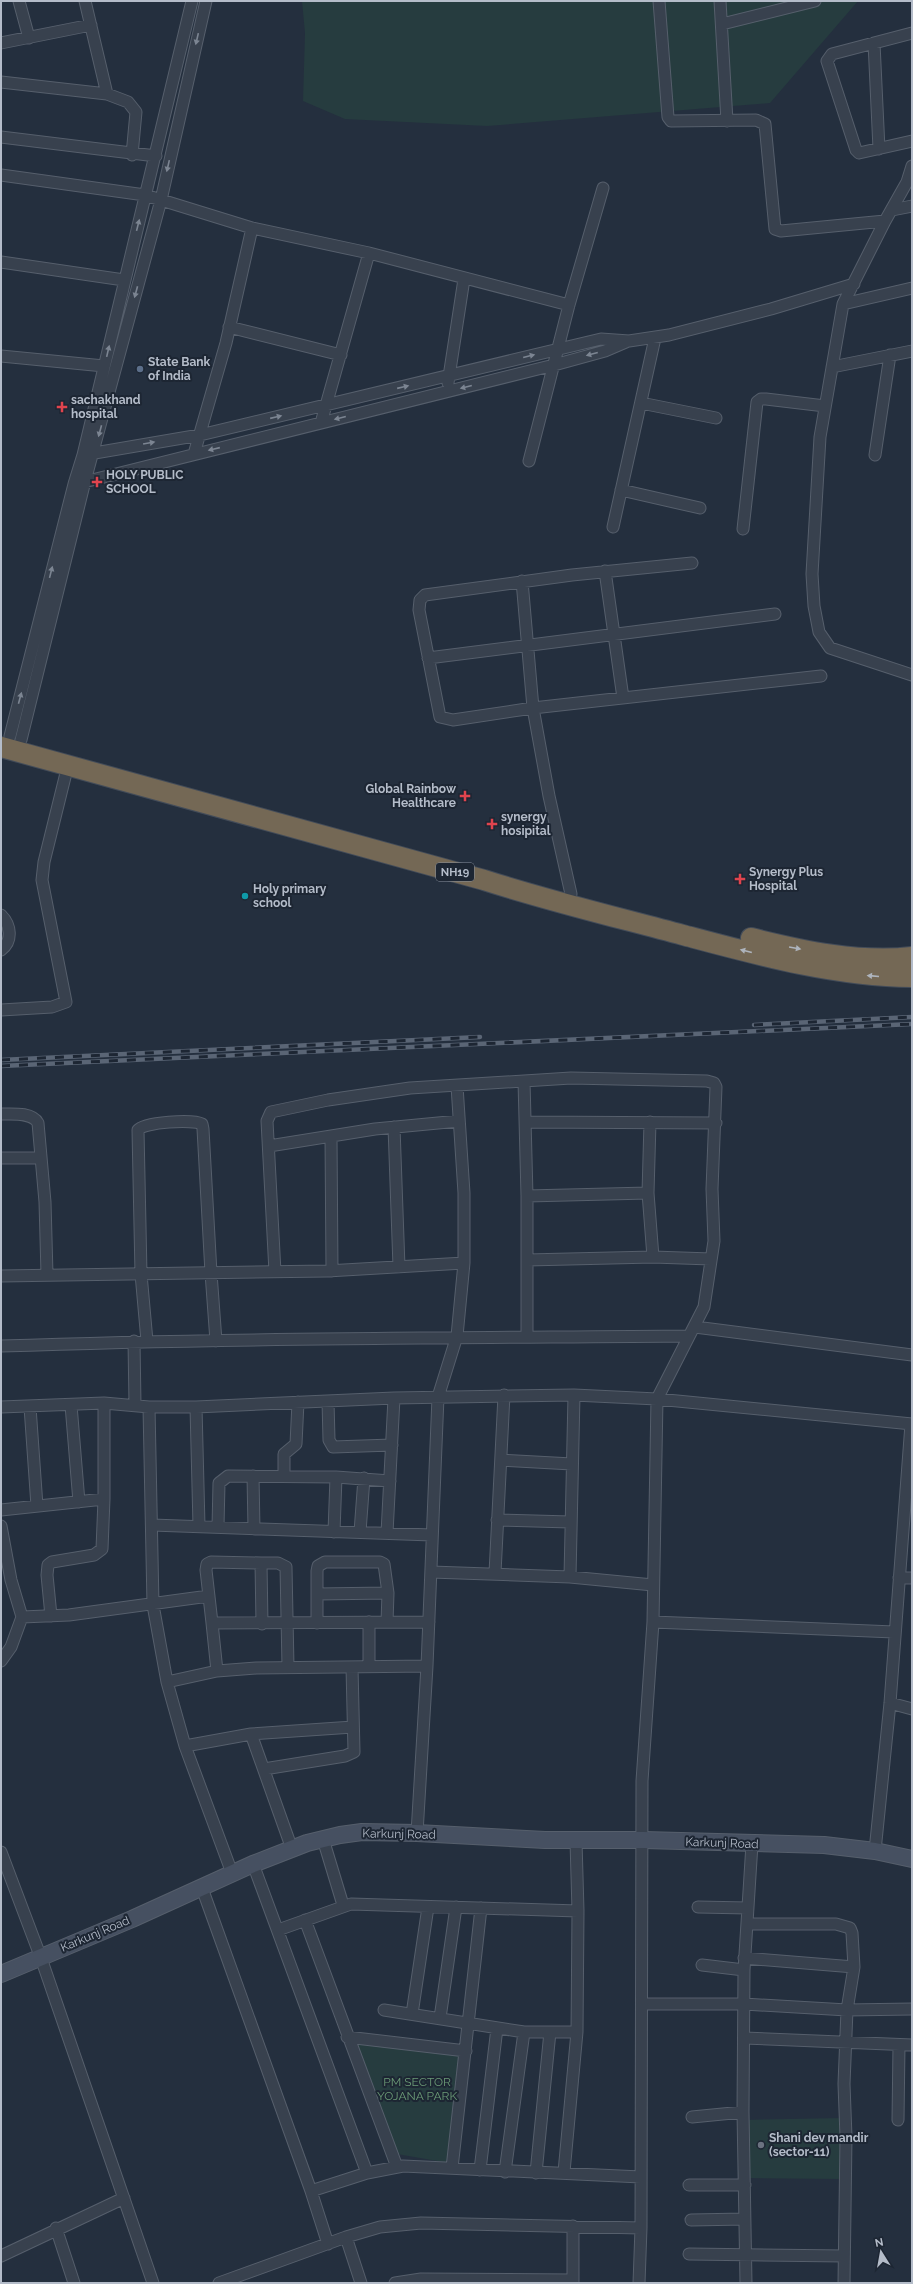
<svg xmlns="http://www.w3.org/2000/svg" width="913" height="2284" font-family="Raleway,sans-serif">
<rect width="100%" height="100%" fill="#242f3e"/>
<path fill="#263c3f" d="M302,1H858L770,103L487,126L345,119L303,101L305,33Z
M357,2043L465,2051L449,2163L397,2154Z
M844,2118V2179L744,2178L742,2120Z"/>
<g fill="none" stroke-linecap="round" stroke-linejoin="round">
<defs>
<path id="street" d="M19,1L29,38
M85,1L107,94L128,102L136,112L132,155
M659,1L668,117L671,121L756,120L765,124L775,229L781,231L885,221
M720,1L727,121
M722,24L815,1
M912,33L832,54L827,61L856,150L859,153L912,141
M1,43L91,25
M874,43L879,149
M1,82L107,94
M1,137L156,156
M912,166L907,182L885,221L843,304L820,437L812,574L814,606L819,632L830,648L912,675
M1,175L145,195L252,228L369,253L569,305
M892,210L912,206
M1,262L124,280
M843,304L912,288
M229,327L341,355
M1,356L104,366
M832,367L912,351
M448,383L464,279
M641,403L716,418
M321,423L369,253
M194,454L226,343L252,228
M83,455L200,435L601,339L629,341L669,335L771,309L854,284
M875,455L890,355
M529,461L569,305L603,188
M80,483L554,365L605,351L626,342
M621,490L700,508
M613,527L655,338
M743,529L757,402L761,399H766L825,406
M692,563L572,575L425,595L420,600L419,610L440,717L453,720L533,708L821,676
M605,571L623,698
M522,581L533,708L549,796L571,894
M428,658L775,614
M10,736L74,484L83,455L192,1
M21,740L85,481L161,200L206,1
M1,915C11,925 13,941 1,950
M1,1010L52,1007L66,1002L42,880L44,862L68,765
M524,1081L527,1196V1337
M1,1114C12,1114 32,1112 38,1123L45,1202L47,1274
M526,1122L716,1123
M650,1122L648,1193L653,1257
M394,1127L399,1267
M331,1136L332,1271
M269,1146L375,1129L459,1121
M1,1158H41
M527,1196L648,1193
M527,1260L653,1257L711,1259
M275,1272L267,1121L271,1112L328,1100L410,1088L571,1078L707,1081L714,1083L716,1087L712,1189L714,1241L704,1307L657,1399L653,1622L642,1781L641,2228L639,2283
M1,1276L327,1271L464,1263
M695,1327L912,1355
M134,1341L135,1405
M147,1341L141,1274L138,1130C144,1122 193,1119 202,1124L203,1129L211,1273L216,1341
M1,1346C230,1338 460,1338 689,1336
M328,1401L329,1440L333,1447L392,1445
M71,1405L79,1502
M1,1407L104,1403L149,1407H196L394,1398L574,1395L657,1399L912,1424
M30,1407L37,1506
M149,1407L153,1605L167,1682L185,1746L232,1873
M196,1407L199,1526
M501,1460L572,1464
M253,1476L254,1529
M284,1476V1454L296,1444L298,1402
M336,1477L390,1481
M1,1510L104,1499
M497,1520L570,1522
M152,1525L432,1535
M1,1526L11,1580L22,1617L11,1647L1,1661
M218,1527L219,1483L228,1476L336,1477L334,1532
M360,1532L364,1478
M387,1533L394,1398
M261,1563H278L286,1567L288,1667
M431,1572L570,1577L653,1585
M495,1573L504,1395
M570,1577L574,1395
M899,1578H912
M317,1594L388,1593
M51,1616L47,1575L48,1565L52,1562L94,1555L102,1549L104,1499V1403
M22,1617L69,1615L209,1596
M369,1622V1666
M653,1622L894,1632
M212,1623L206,1570L207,1564L211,1562L261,1563L262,1624
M317,1623V1571L318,1566L325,1562H380L384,1564L388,1593L387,1622
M217,1671L212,1623L429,1622
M167,1682L217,1671L256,1668L427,1666
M890,1703L912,1709
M251,1734L292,1849
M185,1746L251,1734L353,1727
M264,1769L345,1756L354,1752L352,1667
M417,1833L427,1666L438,1397L457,1336L464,1263V1193L457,1086
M323,1839L343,1905
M875,1851L890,1703L911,1424
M1,1852L41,1958L153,2283
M253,1864L367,2173
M202,1888L311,2191L328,2244
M698,1907L748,1908
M305,1920L397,2167
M747,1924H836L850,1928L852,1933L854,1967L847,2010L844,2084L846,2137L844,2283
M278,1930L351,1904L578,1911
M744,1958L854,1967
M702,1965L744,1970
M642,2004H744L847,2010L912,2009
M384,2010L524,2032H577
M412,2014L428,1907
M440,2018L456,1907
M347,2037L466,2051
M744,2038L912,2045
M692,2117L743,2112
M898,2120L899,2045
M452,2168L481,1908
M480,2170L497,2028
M505,2172L524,2032
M564,2172L577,2032L578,1911L576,1841
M536,2173L550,2032
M689,2185H745
M311,2191L367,2173L403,2166L641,2177
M691,2220L744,2219
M56,2228L74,2283
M346,2237L361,2283
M689,2254L844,2256
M1,2256L124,2198
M219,2283L346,2237L380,2227L421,2223L641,2228
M395,2283L421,2279L573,2280
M573,2283V2226
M746,2283L743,2112L744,1970L752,1844"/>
<path id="secondary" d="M1,1974L132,1919L253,1864L307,1843L340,1835L362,1832L417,1833L545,1840H644L824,1845L875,1851L912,1859"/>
<path id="highway" d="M1,747L484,880C549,901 616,917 683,935C758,955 833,976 912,977
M751,938C803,951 859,963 912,957"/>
</defs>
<use href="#street" stroke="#565f6c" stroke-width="13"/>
<use href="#secondary" stroke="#565f6c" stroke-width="18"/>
<use href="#highway" stroke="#434c59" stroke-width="22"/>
<use href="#street" stroke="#38414e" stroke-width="11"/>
<use href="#secondary" stroke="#465061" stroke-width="16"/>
<use href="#highway" stroke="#746855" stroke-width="20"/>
<defs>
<path id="rail" d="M754,1025L912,1017
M1,1060L480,1037
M1,1066L912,1024"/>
</defs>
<use href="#rail" stroke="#5a6575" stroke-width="4.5"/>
<use href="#rail" stroke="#1d2633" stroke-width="3" stroke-dasharray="9" stroke-linecap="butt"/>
</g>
<defs><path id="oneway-solid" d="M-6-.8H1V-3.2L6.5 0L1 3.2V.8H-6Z"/></defs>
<g fill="#7c8592">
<use href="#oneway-solid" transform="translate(197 39) rotate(103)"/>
<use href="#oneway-solid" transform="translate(168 166) rotate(103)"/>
<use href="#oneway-solid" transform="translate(138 225) rotate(-76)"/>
<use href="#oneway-solid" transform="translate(136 292) rotate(105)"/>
<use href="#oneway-solid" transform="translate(108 351) rotate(-77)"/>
<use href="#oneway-solid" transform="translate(592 354) rotate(165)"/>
<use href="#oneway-solid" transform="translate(529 356) rotate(-14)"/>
<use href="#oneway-solid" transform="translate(403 387) rotate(-13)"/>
<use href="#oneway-solid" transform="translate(466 387) rotate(166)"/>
<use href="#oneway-solid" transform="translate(276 417) rotate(-13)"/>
<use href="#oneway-solid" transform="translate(340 418) rotate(166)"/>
<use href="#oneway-solid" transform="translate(100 431) rotate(105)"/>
<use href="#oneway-solid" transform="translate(149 443) rotate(-10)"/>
<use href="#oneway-solid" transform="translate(214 449) rotate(167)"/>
<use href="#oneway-solid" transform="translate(51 572) rotate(-76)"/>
<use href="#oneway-solid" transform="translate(20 698) rotate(-75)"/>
</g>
<g fill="#aeb4bd">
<use href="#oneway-solid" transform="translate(795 948) rotate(10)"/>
<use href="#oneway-solid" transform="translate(746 951) rotate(-166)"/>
<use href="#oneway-solid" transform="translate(873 976) rotate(-175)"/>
</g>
<circle fill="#5c6f8a" stroke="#1d2633" stroke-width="1.5" cx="140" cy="369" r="4"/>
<g fill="#e0444e" stroke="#1d2633" stroke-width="1.5">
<path d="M60 401h4v4h4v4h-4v4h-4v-4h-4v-4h4z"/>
<path d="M95 476h4v4h4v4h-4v4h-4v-4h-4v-4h4z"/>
<path d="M463 790h4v4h4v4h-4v4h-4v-4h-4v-4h4z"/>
<path d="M490 818h4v4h4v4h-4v4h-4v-4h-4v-4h4z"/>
<path d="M738 873h4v4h4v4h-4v4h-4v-4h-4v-4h4z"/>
</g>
<circle fill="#0f9aa8" stroke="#1d2633" stroke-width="1.5" cx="245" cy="896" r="4"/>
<circle fill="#6b7280" stroke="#1d2633" stroke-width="1.5" cx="761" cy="2145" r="4"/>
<g text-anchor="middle" stroke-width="4" stroke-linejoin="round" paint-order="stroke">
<rect fill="#1d2633" stroke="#878f9c" stroke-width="1" x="436" y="863" width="38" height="18" rx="3"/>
<g font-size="11" font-weight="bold" fill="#b4bcc9">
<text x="455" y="876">NH19</text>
</g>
<g font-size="12" font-weight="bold" fill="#b4bcc9" stroke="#1d2633" text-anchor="start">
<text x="148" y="366">State Bank<tspan x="148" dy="14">of India</tspan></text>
<text x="71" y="404">sachakhand<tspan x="71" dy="14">hospital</tspan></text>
<text x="106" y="479">HOLY PUBLIC<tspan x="106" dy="14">SCHOOL</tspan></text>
<text x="456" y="793" text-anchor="end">Global Rainbow<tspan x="456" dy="14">Healthcare</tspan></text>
<text x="501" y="821">synergy<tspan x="501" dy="14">hosipital</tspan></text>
<text x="749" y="876">Synergy Plus<tspan x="749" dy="14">Hospital</tspan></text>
<text x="253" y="893">Holy primary<tspan x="253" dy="14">school</tspan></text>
<text x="769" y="2142">Shani dev mandir<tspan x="769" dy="14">(sector-11)</tspan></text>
</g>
<g font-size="12" fill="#b4bcc9" stroke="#1d2633">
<text transform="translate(399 1834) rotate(1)" y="4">Karkunj Road</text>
<text transform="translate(722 1843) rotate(2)" y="4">Karkunj Road</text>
<text transform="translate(95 1934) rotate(-23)" y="4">Karkunj Road</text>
</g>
<g font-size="12" fill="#6b9a76" stroke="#1d2633">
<text x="417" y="2086">PM SECTOR<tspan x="417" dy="14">YOJANA PARK</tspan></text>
</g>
</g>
<rect width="913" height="2284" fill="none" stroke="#b4bcc9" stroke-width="4"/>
<g transform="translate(881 2252) rotate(349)" stroke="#1d2633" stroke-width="3" paint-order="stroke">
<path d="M0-3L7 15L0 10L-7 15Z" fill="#b4bcc9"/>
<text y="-6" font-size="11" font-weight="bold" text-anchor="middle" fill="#b4bcc9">N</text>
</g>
</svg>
